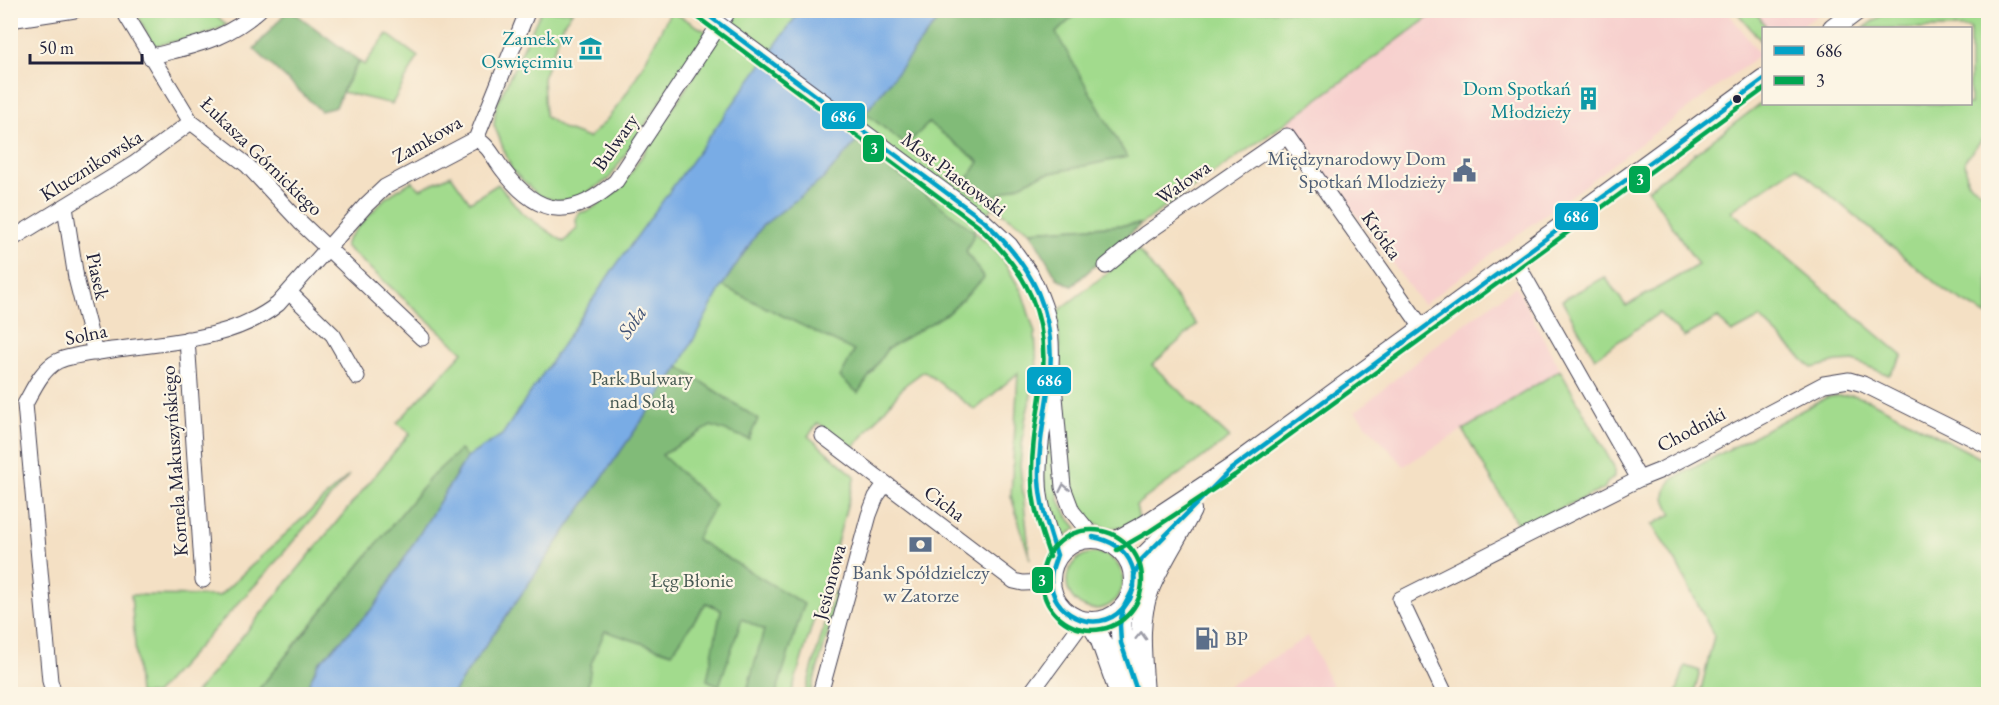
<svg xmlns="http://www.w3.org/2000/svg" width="1999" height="705" font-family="'EB Garamond',serif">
<rect width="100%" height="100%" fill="#fcf5e5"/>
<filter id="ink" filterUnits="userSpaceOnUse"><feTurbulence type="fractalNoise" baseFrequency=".0167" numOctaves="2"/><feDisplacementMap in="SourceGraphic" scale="12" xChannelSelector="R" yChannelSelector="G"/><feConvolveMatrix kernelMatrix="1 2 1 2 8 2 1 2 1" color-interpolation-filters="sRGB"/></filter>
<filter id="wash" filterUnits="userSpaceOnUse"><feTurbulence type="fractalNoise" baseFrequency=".008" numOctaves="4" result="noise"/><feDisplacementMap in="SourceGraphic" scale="24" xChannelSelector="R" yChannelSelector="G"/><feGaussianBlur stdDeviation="1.35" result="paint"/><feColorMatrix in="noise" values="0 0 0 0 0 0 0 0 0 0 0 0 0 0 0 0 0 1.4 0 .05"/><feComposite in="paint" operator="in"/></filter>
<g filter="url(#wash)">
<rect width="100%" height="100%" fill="#f4e0c4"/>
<path fill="#f7d0ce" d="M1437,11H1727L1760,55L1423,305L1287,122Z
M1736,11H1824L1799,28H1764L1763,43Z
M1516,286L1560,370L1404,466L1355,412L1444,339Z
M1308,636L1336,694H1216Z"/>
<path fill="#a2db8d" stroke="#627e64" stroke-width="1.5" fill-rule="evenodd" d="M136,11H211L227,25L202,36L153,46Z
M541,11H573L565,21L543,78L545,116L564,129L588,138C627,106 647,55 671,11L707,32L609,179L577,199L557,201L539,196L512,170L494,125L496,106Z
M736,11H1437L1287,122L1141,224L1030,231L993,207L849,385L858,392L887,349L948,313L984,278L966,252L975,232L1000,255L1022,292L1035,333L1037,370L1025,421L1020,465L1030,559L1011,496L1018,373L975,410L924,371L905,385L854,447L818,423L808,436L855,476L835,550L791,694H486L575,551L449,461L431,477L255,694H195L410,433L397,423L463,352L345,246L348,238L385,198L412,181L420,189L451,175L470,202L498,184L522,213L564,242L577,228L576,220L579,213L590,210L621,188ZM1094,100L1126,157L1041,175L1006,191Z
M1736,11H1755L1767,28H1764L1763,43Z
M1888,11H1988V132L1965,160L1967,181L1988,197V316L1945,291L1796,167L1731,211L1903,356L1889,375L1854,361L1837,362L1812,368L1760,318L1732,333L1718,318L1684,337L1659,313L1595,358L1562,300L1605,277L1626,306L1698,265L1648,189L1763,102L1970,104V28H1863Z
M387,34L418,57L392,104L342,92L359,61L364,65Z
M1138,249L1197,325L1152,365L1230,438L1136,505L1139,520L1126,527L1108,528L1094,523L1079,510L1070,490L1057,312Z
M1560,370L1614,467V477L1607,483L1604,489L1519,527L1463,430Z
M1853,395L1871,401L1988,462V694H1700L1714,636L1676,562L1652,525L1672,514C1664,499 1662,496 1671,480L1827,397Z
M1050,417L1059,500L1067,516L1077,528L1057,542L1042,473Z
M349,475L269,570L155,694H139L131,595L219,596Z
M1067 581a28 28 0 1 1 56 0a28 28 0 1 1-56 0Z
M834,591L840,592L810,694H805Z
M1685,666L1700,671L1694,694H1676Z"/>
<path fill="#81bb78" stroke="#526e5a" stroke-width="1.5" d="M287,11H292L359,61L345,85L336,107L321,111L254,49Z
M945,11H1079L1056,33L1127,157L1041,175L985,201L963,186L979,162L929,123L906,145L865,113Z
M856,142L975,232L966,252L984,278L948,313L887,349L858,393L840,377L854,351L722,286L762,226L823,179Z
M1141,224L1072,286L1057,278L1030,231Z
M679,367L758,419L749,439L711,426L662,455L715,505L696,539L804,604L776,694H746L764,630L742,619L719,686L707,680L721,610L706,603L672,653L605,631L591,664L587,694H452Z
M460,450L467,457L375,606L318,664L304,694H255L431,477Z"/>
<path fill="#79ace5" stroke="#4e6790" stroke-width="1.5" d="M800,11H945L865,113L856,142L823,179L762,226L722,286L679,367L452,694H304L318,664L375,606L467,457L502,435L609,275Z"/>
</g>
<g filter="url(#ink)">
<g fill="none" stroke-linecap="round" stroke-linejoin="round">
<defs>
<path id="minor" d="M123,10L191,122L247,165L300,222L422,338
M10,20L75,10
M150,57C193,45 225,41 259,10
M476,139C489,145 494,159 503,170C539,218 572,220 616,181L729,10
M65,207L76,278L95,353
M10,240L134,164L191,122
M1516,262L1639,479L1659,471L1824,384L1849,380L1863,384L1988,446
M1106,266L1145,234L1287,136L1423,329
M1030,273C1037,287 1043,300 1047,315C1061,369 1037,425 1039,480C1039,506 1049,530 1057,555
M289,292L333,335L357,377
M187,339L203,580
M1054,385L1063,487L1072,511L1093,537
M823,436L1014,581L1023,583L1049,582
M54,694L50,681L25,404C34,388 42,369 58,361C70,355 99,352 112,350C168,342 233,340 278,304L366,205L385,187L476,139L528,10
M820,694L869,515L876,497L885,484
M1030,694L1080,626L1079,621
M1445,694L1400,599L1639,479"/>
<path id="major" d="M1833,28L1857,10
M1050 580a42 42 0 1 1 84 0a42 42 0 1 1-84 0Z
M1113,543L1146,525L1231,469L1764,79
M1134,576L1142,559L1179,522
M1123,609C1117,636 1125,666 1137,692
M1090,622L1100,638L1120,694
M1144,694C1142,660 1136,622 1149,589C1160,562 1178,536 1191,510"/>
</defs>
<use href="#minor" stroke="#423e50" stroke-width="17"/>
<use href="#major" stroke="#423e50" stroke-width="22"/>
<use href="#minor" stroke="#fff" stroke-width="15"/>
<use href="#major" stroke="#fff" stroke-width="20"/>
<defs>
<path id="minor-bridge" d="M700,10L983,220L1010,245L1030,273"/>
</defs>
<use href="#minor-bridge" stroke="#423e50" stroke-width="17" stroke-linecap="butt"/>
<use href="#minor-bridge" stroke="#fff" stroke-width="15"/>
<defs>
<path id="bus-1" d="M701,10L983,220C1033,267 1058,313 1049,383C1045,415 1038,447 1039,479C1040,505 1049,530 1057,555
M1057,555C1055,562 1051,570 1051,577C1048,614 1097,637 1122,609C1125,606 1127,600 1129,597C1135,587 1136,576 1132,566C1126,549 1110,540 1093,537
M1138,694L1121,643L1120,625L1123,609L1130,599L1134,587V576L1142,559L1231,469L1764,79"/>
<path id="bus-2" d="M696,16L978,226C1026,271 1050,315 1042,383C1038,414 1031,446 1032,478C1032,505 1041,531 1050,557
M1042 580a50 50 0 1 1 100 0a50 50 0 1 1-100 0Z
M1117,550L1150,531L1235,475L1764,89"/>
</defs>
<use href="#bus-1" stroke="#fcf5e5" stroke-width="9"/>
<use href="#bus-2" stroke="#fcf5e5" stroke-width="9"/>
<use href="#bus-1" stroke="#02a2c7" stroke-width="4.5"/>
<use href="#bus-2" stroke="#00a651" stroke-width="4.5"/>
</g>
<defs><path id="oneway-chevron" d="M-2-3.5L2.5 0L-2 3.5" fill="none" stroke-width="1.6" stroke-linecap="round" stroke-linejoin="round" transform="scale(1.5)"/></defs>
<g stroke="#9c9ca7">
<use href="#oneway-chevron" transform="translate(1064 488) rotate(-101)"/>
<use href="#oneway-chevron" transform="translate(1141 636) rotate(-88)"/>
</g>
</g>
<defs>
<symbol id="museum-bare" viewBox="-9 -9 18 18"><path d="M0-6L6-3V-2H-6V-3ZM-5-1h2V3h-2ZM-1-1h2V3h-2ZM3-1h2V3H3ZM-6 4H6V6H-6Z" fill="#0f9aa8" stroke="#fcf5e5" stroke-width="2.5" paint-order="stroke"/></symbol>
<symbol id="building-bare" viewBox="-9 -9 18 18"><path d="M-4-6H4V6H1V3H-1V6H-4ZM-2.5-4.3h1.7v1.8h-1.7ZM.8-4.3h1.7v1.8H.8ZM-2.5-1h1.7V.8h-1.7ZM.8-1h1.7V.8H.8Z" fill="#0f9aa8" stroke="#fcf5e5" stroke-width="2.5" paint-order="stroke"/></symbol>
<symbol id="civic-bare" viewBox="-9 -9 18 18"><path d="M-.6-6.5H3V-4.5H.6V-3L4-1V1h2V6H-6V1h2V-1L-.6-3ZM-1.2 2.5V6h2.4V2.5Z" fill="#5c6f8a" stroke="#fcf5e5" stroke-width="2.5" paint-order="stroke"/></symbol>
<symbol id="bank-bare" viewBox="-9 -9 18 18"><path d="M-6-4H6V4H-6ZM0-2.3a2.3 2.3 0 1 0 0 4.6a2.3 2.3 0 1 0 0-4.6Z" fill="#5c6f8a" stroke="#fcf5e5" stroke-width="2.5" paint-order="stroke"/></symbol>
<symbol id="fuel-bare" viewBox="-9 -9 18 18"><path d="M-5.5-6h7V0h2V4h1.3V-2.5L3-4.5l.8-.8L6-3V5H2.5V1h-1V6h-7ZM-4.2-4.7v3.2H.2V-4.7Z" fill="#5c6f8a" stroke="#fcf5e5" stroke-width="2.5" paint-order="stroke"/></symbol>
</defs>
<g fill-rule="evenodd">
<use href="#museum-bare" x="574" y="32" width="33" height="33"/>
<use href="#building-bare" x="1572" y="82" width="33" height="33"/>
<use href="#civic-bare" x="1448" y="154" width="33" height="33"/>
<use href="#bank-bare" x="904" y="528" width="33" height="33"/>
<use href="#fuel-bare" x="1190" y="622" width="33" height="33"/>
</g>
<circle fill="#22223b" stroke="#fcf5e5" stroke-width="2" cx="1737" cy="99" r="5"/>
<g text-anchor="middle" stroke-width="4.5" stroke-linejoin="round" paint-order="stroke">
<g font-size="20" fill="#0d838f" stroke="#fcf5e5" text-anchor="end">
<text x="573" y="45">Zamek w<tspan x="573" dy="23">Oswięcimiu</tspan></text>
<text x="1571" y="95">Dom Spotkań<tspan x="1571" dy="23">Młodzieży</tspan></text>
</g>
<g font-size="20" fill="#22223b" stroke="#fcf5e5">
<text transform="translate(427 139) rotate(-30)" y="7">Zamkowa</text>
<text transform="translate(615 142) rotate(-55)" y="7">Bulwary</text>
<text transform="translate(262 156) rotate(44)" y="7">Łukasza Górnickiego</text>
<text transform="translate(91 165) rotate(-32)" y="7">Klucznikowska</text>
<text transform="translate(954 174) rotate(37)" y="7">Most Piastowski</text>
<text transform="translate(1183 182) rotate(-35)" y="7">Wałowa</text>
<text transform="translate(1382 235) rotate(55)" y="7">Krótka</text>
<text transform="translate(98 276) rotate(78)" y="7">Piasek</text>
<text transform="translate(86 334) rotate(-11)" y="7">Solna</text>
<text transform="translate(1691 429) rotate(-28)" y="7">Chodniki</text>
<text transform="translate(174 461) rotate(-94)" y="7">Kornela Makuszyńskiego</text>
<text transform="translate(945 503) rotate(37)" y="7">Cicha</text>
<text transform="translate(829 582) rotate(-75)" y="7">Jesionowa</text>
</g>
<g font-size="20" fill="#4e5e75" stroke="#fcf5e5" text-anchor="end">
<text x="1446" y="165">Międzynarodowy Dom<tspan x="1446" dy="23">Spotkań Mlodzieży</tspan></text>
<text x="921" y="579" text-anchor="middle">Bank Spółdzielczy<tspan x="921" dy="23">w Zatorze</tspan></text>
<text x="1225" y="645" text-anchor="start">BP</text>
</g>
<g font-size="20" fill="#485a54" stroke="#fcf5e5">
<text x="642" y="385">Park Bulwary<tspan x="642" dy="23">nad Sołą</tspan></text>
<text x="692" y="587">Łęg Błonie</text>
</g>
<g font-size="21" font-style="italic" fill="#405276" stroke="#fcf5e5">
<text transform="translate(632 322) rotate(-55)" y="7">Soła</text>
</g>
</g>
<g stroke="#fcf5e5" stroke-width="2">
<rect x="821" y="102" width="45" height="28" rx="6" fill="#02a2c7"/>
<rect x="862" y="134" width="23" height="29" rx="6" fill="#00a651"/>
<rect x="1628" y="165" width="23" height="29" rx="6" fill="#00a651"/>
<rect x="1554" y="202" width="45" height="29" rx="6" fill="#02a2c7"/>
<rect x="1026" y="366" width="46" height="29" rx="6" fill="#02a2c7"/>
<rect x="1031" y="566" width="23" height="28" rx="6" fill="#00a651"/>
</g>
<g font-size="16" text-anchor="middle" font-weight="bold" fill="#fff">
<text x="843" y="122">686</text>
<text x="874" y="154">3</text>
<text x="1640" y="185">3</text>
<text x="1576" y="222">686</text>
<text x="1049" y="386">686</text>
<text x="1042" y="586">3</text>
</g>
<rect width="1999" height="705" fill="none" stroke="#fcf5e5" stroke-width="36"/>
<rect x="1762" y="27" width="210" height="78" fill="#fcf5e5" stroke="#a5a1a1" stroke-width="1.5"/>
<rect x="1774" y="46" width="30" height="9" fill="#02a2c7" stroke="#a5a1a1" stroke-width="1.5"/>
<text x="1816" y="57" font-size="18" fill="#22223b">686</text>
<rect x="1774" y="76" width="30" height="9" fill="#00a651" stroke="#a5a1a1" stroke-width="1.5"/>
<text x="1816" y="87" font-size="18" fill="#22223b">3</text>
<path d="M30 54v9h112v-9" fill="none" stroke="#22223b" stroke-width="3"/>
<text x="39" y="54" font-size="18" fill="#22223b" stroke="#fcf5e5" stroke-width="4.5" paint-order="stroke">50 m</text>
</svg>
